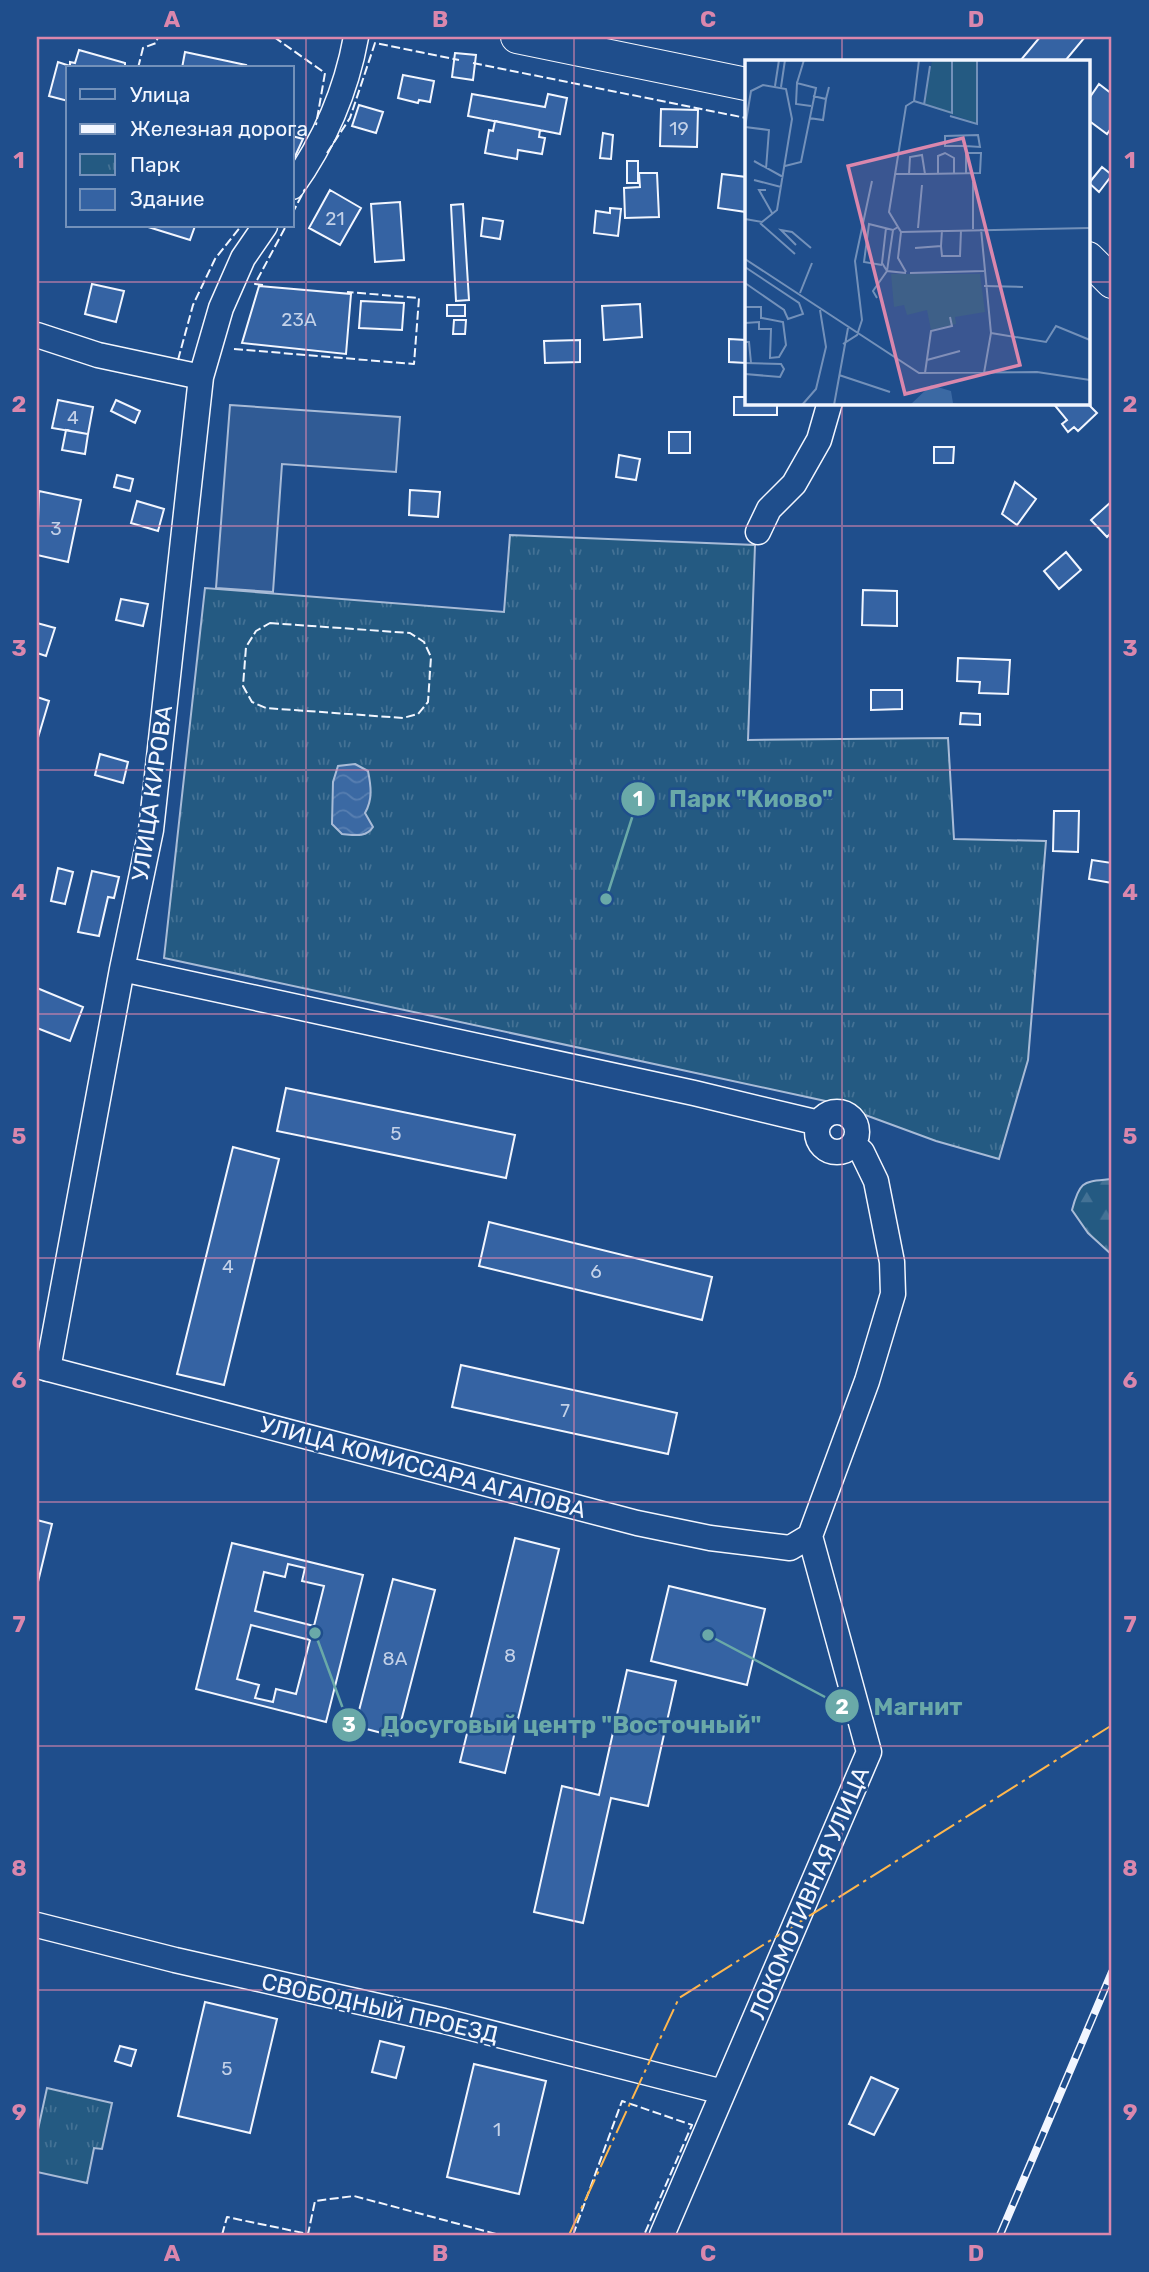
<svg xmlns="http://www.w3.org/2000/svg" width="1149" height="2272" font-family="Rubik,sans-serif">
<defs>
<pattern id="forest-firs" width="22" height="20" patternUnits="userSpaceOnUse" patternTransform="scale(1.75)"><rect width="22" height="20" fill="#245a82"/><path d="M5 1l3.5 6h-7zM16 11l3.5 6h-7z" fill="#447295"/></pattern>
<pattern id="park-tufts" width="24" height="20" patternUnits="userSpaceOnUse" patternTransform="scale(1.75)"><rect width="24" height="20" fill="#245a82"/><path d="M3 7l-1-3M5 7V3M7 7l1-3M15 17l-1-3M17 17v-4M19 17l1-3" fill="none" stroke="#447295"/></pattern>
<pattern id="water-waves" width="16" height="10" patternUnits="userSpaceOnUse" patternTransform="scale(1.75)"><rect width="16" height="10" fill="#3b69a3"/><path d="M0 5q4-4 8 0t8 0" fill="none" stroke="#587fb1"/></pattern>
</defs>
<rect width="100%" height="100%" fill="#1f4e8c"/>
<path fill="url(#forest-firs)" stroke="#a8bbd7" stroke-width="2" d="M1112,1179V1255L1088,1233L1072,1210C1080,1179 1084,1182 1112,1179Z"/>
<path fill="url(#park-tufts)" stroke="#a8bbd7" stroke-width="2" d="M510,535L755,545L748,740L948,738L954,839L1046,841L1028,1060L999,1159L936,1141L830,1102L164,958L205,588L504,612Z
M47,2088L112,2103L102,2149L94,2148L87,2183L37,2172V2134Z"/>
<path fill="#305b95" stroke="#a8bbd7" stroke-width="2" d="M230,405L400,417L396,472L282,464L273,592L216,588Z"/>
<path fill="url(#water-waves)" stroke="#a8bbd7" stroke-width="2" d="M355,764L368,771C371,786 373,799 365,813L373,827C366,838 354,835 342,834L332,824L333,782L338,766Z"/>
<path fill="#3563a3" stroke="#f2f6ff" stroke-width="2" fill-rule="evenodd" d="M1040,37H1085L1065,61H1020Z
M79,50L125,63V68H68V101L49,96L58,62L70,66V62L75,63Z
M185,52L246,65L245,68H182Z
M455,53L476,55L473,80L452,77Z
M403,75L434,81L430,102L419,100L418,103L398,98Z
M1099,84L1112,94V127L1107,134L1088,120V100Z
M472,94L545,107L548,94L567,98L560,134L468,116Z
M359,105L383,112L376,133L352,126Z
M661,109L698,110L697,147L660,146Z
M495,121L540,130L539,137L545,138L542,154L518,150L517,159L485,153L489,130L493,131Z
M603,133L613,135L611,159L600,158Z
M292,136L303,139L292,163Z
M627,161H638V183H627Z
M1102,167L1112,175L1099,192L1089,183Z
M639,173H657L659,217L625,218L624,188L640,187Z
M722,174L746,177V212L718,208Z
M330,190L361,208L340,245L309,228Z
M400,202L404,260L375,262L371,204Z
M463,204L469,300L456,301L451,205Z
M610,208L621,209L618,236L594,233L596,211L610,213Z
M483,218L503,221L500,239L481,236Z
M145,226H195L190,240Z
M92,284L124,291L116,322L85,314Z
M259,286L351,294L346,354L242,343Z
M361,301L404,303L402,330L359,328Z
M640,304L642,337L604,340L602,306Z
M447,305H465V316H447Z
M454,320H466L465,334H453Z
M729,339L746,340V363L729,362Z
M580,340V362L545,363L544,341Z
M734,397H746V402H777V415H734Z
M58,400L93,407L88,434L52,428Z
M116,400L140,411L135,423L111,411Z
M1052,402H1086L1097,413L1078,431L1074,427L1068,432L1062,424L1067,420Z
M66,430L88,434L85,454L62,450Z
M669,432H690V453H669Z
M934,447H954L953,463H934Z
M619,455L640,459L636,480L616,477Z
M117,475L133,479L130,491L114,487Z
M1015,482L1036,499L1017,525L1002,514Z
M410,490L440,492L438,517L409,515Z
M39,491L81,500L68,562L37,555Z
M137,501L164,509L158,531L131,523Z
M1112,501V532L1107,537L1091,520Z
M1066,552L1081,570L1059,589L1044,571Z
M863,590L897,591V626L862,625Z
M121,599L148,604L143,626L116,620Z
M37,623L55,628L46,656L37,653Z
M958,658L1010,660L1008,694L979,693L980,682L957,681Z
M871,690H902V709L871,710Z
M37,697L49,701L37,741Z
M961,713L980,714V725L960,724Z
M100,754L128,762L123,783L95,775Z
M1054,811H1079L1078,852L1053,851Z
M1092,860L1112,863V883L1089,879Z
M58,868L73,872L65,904L51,901Z
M92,871L119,877L114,898L108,897L99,936L78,932Z
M37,988L83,1007L70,1041L37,1028Z
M286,1088L515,1135L506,1178L277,1131Z
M233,1147L279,1159L224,1385L177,1374Z
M489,1222L712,1277L702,1320L479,1266Z
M461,1365L677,1413L668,1454L452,1407Z
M37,1520L52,1524L37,1586Z
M515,1538L559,1549L505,1773L460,1762Z
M232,1543L363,1575L326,1722L196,1689ZM288,1564L305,1568L302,1581L324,1586L314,1626L255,1611L264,1572L285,1577ZM251,1625L310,1640L296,1694L276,1689L273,1702L255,1698L259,1685L237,1679Z
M393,1579L435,1590L397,1737L355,1726Z
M669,1586L765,1609L747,1685L651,1661Z
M627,1670L676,1681L648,1806L611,1798L583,1923L534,1912L562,1786L599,1795Z
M205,2002L277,2019L250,2133L178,2116Z
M380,2041L404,2047L396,2078L372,2072Z
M120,2046L136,2050L131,2066L115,2061Z
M474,2064L546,2081L519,2194L447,2177Z
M871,2077L898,2089L874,2135L849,2124Z"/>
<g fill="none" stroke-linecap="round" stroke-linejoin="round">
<defs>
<path id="minor" d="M292,187C324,142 346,92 356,37
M37,335L98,355L201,377
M758,532L769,509L794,484L819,440L830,402
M122,969L694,1093L819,1123
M817 1132a20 20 0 1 1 40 0a20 20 0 1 1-40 0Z
M37,1366L637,1523L710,1538L790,1548L810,1536
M48,1369L122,969L151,830L201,377L221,308L243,258L265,226
M37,1925L175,1960L444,2021L723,2092
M662,2235L869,1752L810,1536L867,1381L893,1294L892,1262L876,1181L862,1152L853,1144"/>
<path id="major" d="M517,37L746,84
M1088,258L1112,282"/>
</defs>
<use href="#minor" stroke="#f2f6ff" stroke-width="27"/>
<use href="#major" stroke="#f2f6ff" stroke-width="34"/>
<use href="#minor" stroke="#1f4e8c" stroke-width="24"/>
<use href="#major" stroke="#1f4e8c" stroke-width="32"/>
<defs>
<path id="rail" d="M1000,2235L1112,1972"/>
</defs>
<use href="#rail" stroke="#f2f6ff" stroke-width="8"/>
<use href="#rail" stroke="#1f4e8c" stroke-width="5" stroke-dasharray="16" stroke-linecap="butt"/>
<path stroke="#f2f6ff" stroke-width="2" stroke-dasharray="9 3.5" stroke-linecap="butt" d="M274,37L325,73L316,125
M473,63L746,118
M138,68L143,48L156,43L158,37
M327,153L350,118L375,43L459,60
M292,214L305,189
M263,285L255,284L286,226
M234,349L414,364L419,298L347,292
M178,360L193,305L215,259L241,226
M270,623L410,633L424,642L431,657L428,702L418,714L403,718L266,708L252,702L243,686L246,647L256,631Z
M222,2235L227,2217L308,2234L315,2201L354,2196L500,2235
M573,2235L622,2101L692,2125L644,2235"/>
<path stroke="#ffb74d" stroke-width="2" stroke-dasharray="24 5 3.5 5" stroke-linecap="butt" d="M569,2235L679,1998L1109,1727H1112"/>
</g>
<path fill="none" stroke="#da87ad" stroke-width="2" stroke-opacity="0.55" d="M306,37V2235M574,37V2235M842,37V61M37,282H746M1088,282H1112M842,402V2235M37,526H1112M37,770H1112M37,1014H1112M37,1258H1112M37,1502H1112M37,1746H1112M37,1990H1112"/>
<g text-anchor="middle" stroke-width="5" stroke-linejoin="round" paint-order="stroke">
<g font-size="19" fill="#c3d1e8">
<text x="679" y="135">19</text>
<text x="335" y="225">21</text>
<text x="299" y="326">23А</text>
<text x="73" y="424">4</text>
<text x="56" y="535">3</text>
<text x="396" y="1140">5</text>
<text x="228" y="1273">4</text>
<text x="596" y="1278">6</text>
<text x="565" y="1417">7</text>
<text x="510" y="1662">8</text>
<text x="395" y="1665">8А</text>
<text x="227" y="2075">5</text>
<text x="497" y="2136">1</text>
</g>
<g font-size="23" fill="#f2f6ff" stroke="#1f4e8c">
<text transform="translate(152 793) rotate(-82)" y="8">УЛИЦА КИРОВА</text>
<text transform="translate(423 1467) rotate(15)" y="8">УЛИЦА КОМИССАРА АГАПОВА</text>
<text transform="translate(809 1893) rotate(-67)" y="8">ЛОКОМОТИВНАЯ УЛИЦА</text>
<text transform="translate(380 2008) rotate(13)" y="8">СВОБОДНЫЙ ПРОЕЗД</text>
</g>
</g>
<g transform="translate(745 60)">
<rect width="345" height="345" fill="#1f4e8c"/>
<path d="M187,0H231V63L180,45Z" fill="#245a82"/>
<path d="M146,214H235L240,252L210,257L211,264L186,270L182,250L162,255L159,245L149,247Z" fill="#245a82"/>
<path d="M186,325L206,331L208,343L218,345H165Z" fill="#3b69a3"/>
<path fill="none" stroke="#7391ba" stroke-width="2" d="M52,23L59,0M30,26L34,0M36,27L40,0M68,36L81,39L84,27M169,41L207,53V0M179,45L185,6M205,56L232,64V0M64,58L78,60L81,39M0,67L24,70L21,109M221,86H200V76L233,75L235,87L221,86V93M9,101L38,117M40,106L56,102L71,28L52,23L51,44L66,46M151,114H180L235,113L236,93H221V113M164,114L165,97L177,95L180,114M193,114V96L200,93L209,98V113M9,120L36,127M21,130H14L27,153M0,159L17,162L32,150L47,59L41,29L18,25L6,31L0,67M15,163L50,194M153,167L148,170L142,211L161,213M173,168L177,125M228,169V122M236,169L246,273L239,313M156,172L345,168M51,185L36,170L47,172L66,188M196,186L197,196H215L216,170M170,188L196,186L197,170M0,199L174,313L292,312L345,320M137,205L119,202L124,164L148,170M0,207L54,243L58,254L43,259L39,250L0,223M161,212L153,198L156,172L144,152L161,46L169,41L174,0M165,213L239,211M239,226L278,227M55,233L67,203M132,238L128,231L142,211L137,203L141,168M0,247H16V259M0,263L14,262V269H26L25,298L34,297L41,285L38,262L17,258M246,273L301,282L311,266L345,280M0,282H4L6,303M98,284L112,275L117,260L110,201L127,121M182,300L215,291M0,303L36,304L39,309L35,317L0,314M180,313L186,271L207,266L205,257M94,315L145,332M57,345L71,329L81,287L75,250M89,345L103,268"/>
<path fill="#da87ad" fill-opacity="0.15" stroke="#da87ad" stroke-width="3.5" d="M218,78L275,305L160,334L103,106Z"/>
<rect width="345" height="345" fill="none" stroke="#f2f6ff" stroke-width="3.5"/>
</g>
<path fill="none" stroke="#6aa9a8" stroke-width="2.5" d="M606 899L638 799M708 1635L842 1706M315 1633L349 1725"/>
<g fill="#6aa9a8" stroke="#1f4e8c" stroke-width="2.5">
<circle cx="606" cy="899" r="7"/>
<circle cx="708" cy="1635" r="7"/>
<circle cx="315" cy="1633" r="7"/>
<circle cx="638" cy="799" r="18"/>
<circle cx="842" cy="1706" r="18"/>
<circle cx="349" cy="1725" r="18"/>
</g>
<g font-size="21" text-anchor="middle" font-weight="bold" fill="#fff">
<text x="638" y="806">1</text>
<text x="842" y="1714">2</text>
<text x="349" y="1732">3</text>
</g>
<g font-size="24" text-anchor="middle" font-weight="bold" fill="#6aa9a8" stroke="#1f4e8c" stroke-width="5" stroke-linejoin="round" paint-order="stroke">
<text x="751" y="807">Парк "Киово"</text>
<text x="918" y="1715">Магнит</text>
<text x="571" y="1733">Досуговый центр "Восточный"</text>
</g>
<rect width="1149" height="2272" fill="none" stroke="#1f4e8c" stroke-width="77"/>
<rect x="66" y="66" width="228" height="161" fill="#1f4e8c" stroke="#7391ba" stroke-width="2"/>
<rect x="80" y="89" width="35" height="10" fill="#1f4e8c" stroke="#7391ba" stroke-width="2"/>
<text x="130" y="102" font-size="21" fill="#f2f6ff">Улица</text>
<rect x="80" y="124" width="35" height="10" fill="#f2f6ff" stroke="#7391ba" stroke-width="2"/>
<text x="130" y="136" font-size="21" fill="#f2f6ff">Железная дорога</text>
<rect x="80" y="154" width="35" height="21" fill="url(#park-tufts)" stroke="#7391ba" stroke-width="2"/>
<text x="130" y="172" font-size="21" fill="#f2f6ff">Парк</text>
<rect x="80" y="189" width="35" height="21" fill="#3563a3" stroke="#7391ba" stroke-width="2"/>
<text x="130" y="206" font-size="21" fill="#f2f6ff">Здание</text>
<rect x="38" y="38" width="1072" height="2196" fill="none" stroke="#da87ad" stroke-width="2.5"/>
<g font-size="23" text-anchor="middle" font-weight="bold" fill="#da87ad">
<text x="172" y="27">A</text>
<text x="440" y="27">B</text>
<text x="708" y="27">C</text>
<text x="976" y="27">D</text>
<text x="19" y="168">1</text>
<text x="1130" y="168">1</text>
<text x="19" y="412">2</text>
<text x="1130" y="412">2</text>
<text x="19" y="656">3</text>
<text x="1130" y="656">3</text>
<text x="19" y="900">4</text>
<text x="1130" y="900">4</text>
<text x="19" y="1144">5</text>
<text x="1130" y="1144">5</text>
<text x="19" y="1388">6</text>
<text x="1130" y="1388">6</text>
<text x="19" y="1632">7</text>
<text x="1130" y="1632">7</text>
<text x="19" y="1876">8</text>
<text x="1130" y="1876">8</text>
<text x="19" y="2120">9</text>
<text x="1130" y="2120">9</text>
<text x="172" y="2261">A</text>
<text x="440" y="2261">B</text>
<text x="708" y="2261">C</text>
<text x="976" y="2261">D</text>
</g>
</svg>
